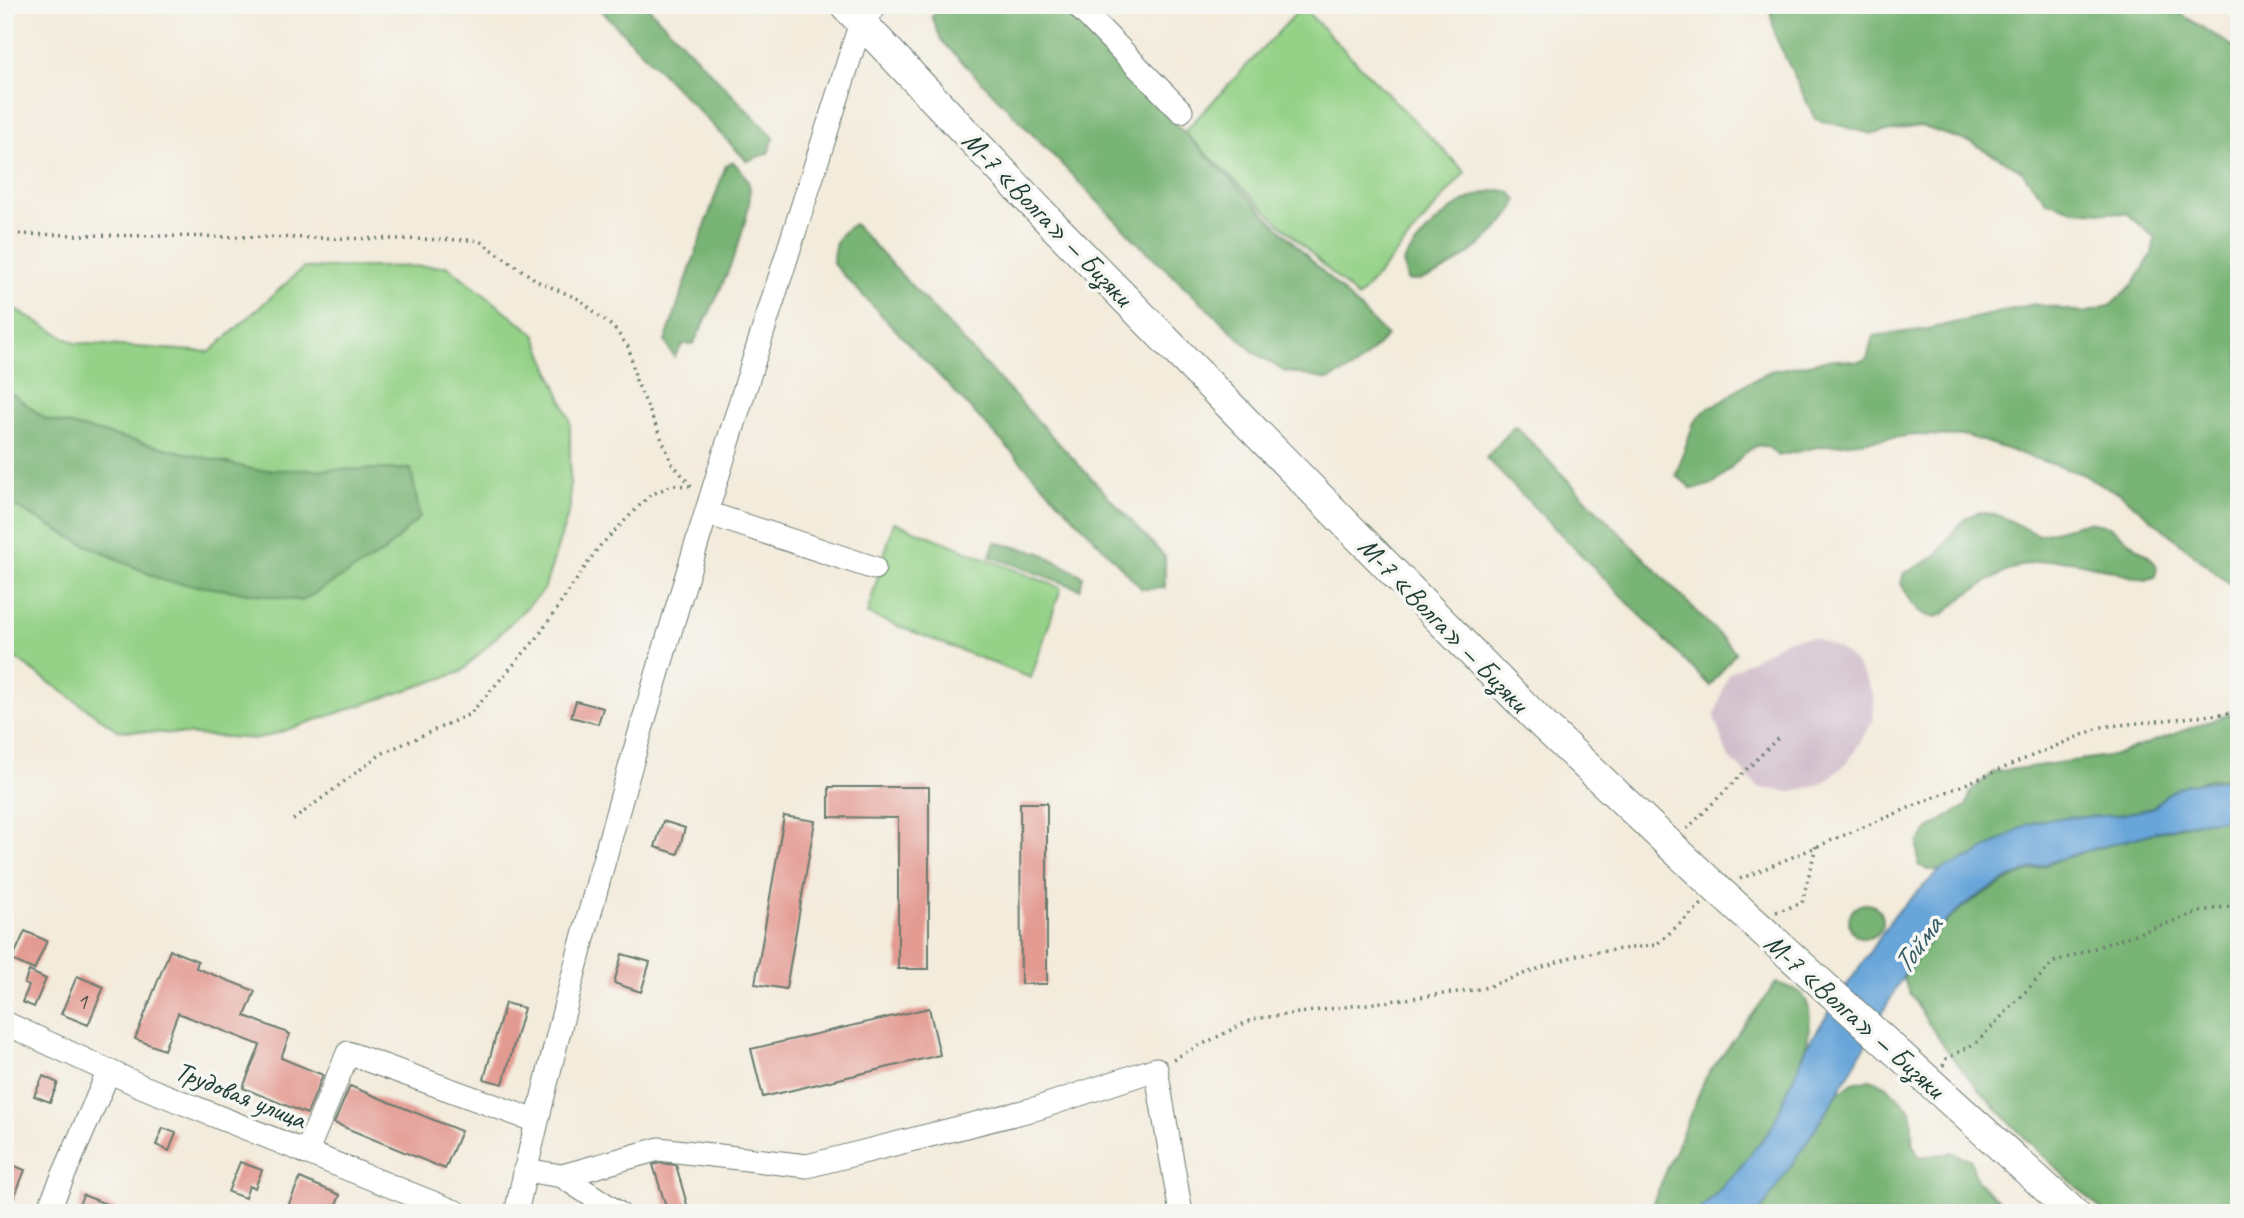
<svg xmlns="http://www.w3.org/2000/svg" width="2244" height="1218" font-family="Caveat,sans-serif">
<rect width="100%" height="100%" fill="#f6f6f2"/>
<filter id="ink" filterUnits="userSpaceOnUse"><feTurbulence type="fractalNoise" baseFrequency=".0143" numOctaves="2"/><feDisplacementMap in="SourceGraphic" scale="14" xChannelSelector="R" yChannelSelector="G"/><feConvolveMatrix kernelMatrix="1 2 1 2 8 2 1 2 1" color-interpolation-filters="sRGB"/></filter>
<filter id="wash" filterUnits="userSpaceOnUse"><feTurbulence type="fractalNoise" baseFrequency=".00686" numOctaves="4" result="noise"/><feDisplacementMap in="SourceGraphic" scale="28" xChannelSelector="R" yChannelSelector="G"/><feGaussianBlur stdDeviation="1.57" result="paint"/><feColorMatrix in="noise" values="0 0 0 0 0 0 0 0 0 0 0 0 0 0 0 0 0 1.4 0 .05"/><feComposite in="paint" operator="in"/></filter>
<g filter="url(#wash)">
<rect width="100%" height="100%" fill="#f3ebdb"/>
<path fill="#d1bdcb" d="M1812,637L1840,649L1856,664L1868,683L1874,699L1873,721L1848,762L1823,783L1792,792L1759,788L1728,756L1714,718L1728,674L1788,639Z"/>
<path fill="#95d288" stroke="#5a885e" stroke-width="2" d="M1302,7L1465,172L1358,298L1184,132Z
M447,266L535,334L570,420V508L544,590L461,672L259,739L117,730L5,651V304L75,343L210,352L303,268Z
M894,522L1061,588L1031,678L867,614Z"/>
<path fill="#78b474" stroke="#4c7854" stroke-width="2" d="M596,5H646L774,138L768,153L747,161Z
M941,5H1057L1387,336L1356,367L1328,380L1284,371L1255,353L1137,242L941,40L932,17Z
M1769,5H2166L2239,50V592L2121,494L2082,474L1967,436L1915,435L1818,447L1778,456C1753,425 1736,470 1714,483C1708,487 1699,487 1692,489L1676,475L1694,422L1709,407L1725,400L1739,388L1770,371L1834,359L1856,362L1867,359L1873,336L1928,329L2034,304L2085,313L2111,305L2135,282L2152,254L2155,238L2128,214L2073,210L2046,201L2021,170L1972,143L1920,126L1872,134L1815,119L1776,38Z
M733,162C742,170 751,182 750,195C746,239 714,306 693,344H683L674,357L665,342L726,165Z
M1500,190L1510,192L1517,200C1512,226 1433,289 1407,280L1403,262C1425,229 1459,194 1500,190Z
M854,224L1165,557V588L1142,589L833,264C833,244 837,234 854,224Z
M5,388L46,419L256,470L411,469L420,517L384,552L302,601L164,581L74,539L5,501Z
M1515,426L1736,652L1710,686L1486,458Z
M1980,512L2001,516L2038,535L2088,522L2109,526L2152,559L2157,567L2155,577L2146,580C2107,572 2072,553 2031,563C2009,568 1988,581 1968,594C1958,600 1946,617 1933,617C1917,616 1907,594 1901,583L1904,573C1914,568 1929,562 1937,554C1952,537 1957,519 1980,512Z
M995,542L1041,553L1083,576L1080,589L990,556Z
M2233,713L2239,714V778L2209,779L2168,793L2153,808L2118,815L1972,857L1940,870H1928L1918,865V843L1931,827L1966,806L1971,791L1994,772L2115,755Z
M2239,821V1213H2105C2030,1144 1949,1072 1903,979C1921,953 1938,924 1965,906C2021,867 2089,850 2154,833C2180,827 2212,816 2239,821Z
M1849 921a17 17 0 1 1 34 0a17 17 0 1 1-34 0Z
M1776,983C1785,986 1798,988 1804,997C1824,1025 1786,1106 1769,1132C1748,1162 1723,1188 1697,1213H1643L1652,1205L1706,1077Z
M1870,1079L1886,1085L1911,1111L1913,1144L1919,1157L1952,1153L1970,1159L1977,1181L2014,1213H1759L1838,1093L1853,1083Z"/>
<path fill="#68a5d9" stroke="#447186" stroke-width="2" d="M2239,778V821C2202,815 2159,832 2124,841C2064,856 1991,876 1946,921C1907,959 1883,1014 1857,1060C1827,1113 1793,1163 1759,1213H1697L1732,1177L1771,1129L1808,1044L1895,914L1940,870L1972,857L2028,824L2048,819L2118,815L2153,808L2168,793L2186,784Z"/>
<g id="blocks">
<path fill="#e39a91" d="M576,701L603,708L598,724L571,717Z
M829,787H929V969H898V818L829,817Z
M1020,803H1047V984H1021Z
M784,816L815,821L786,989L755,984Z
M663,821L685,828L678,854L655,847Z
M25,931L47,941L34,970L12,960Z
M170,950L198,961L196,968L255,991L245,1016L290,1034L281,1058L323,1075L307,1114L243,1088L260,1045L178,1013L164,1050L135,1039Z
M622,954L650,962L641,992L614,983Z
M29,971L46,979L34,1007L22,1002L29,986L24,984Z
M77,976L104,987L88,1025L61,1014Z
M505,1003L524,1008L503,1084L484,1079Z
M929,1008L940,1055L763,1097L751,1049Z
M43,1076L58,1083L50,1102L34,1096Z
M350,1086L461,1131L445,1169L334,1123Z
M163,1128L176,1133L169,1151L156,1145Z
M5,1162L25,1170L8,1213H5Z
M240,1162L262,1170L255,1188L249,1186L245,1198L228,1192Z
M660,1163L676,1165L688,1208L668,1213L653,1165Z
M300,1178L340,1195L333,1213H285Z
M83,1195L127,1212V1213H76Z"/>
</g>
</g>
<g filter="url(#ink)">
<use href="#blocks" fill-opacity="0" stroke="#697a6e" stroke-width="2"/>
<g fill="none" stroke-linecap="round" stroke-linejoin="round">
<defs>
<path id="minor" d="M1077,5L1181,111
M707,513L874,568
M5,1023L141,1086L458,1213
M306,1153L348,1053L536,1121
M525,1170L562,1176L618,1213
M562,1176L659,1149L807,1166L1038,1108L1156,1069L1181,1213
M47,1213L109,1071
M516,1213C605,809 737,415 861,22L877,5"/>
<path id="major" d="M845,5L1052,224L1541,723L1717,889L2074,1213"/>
</defs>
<use href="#minor" stroke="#697a6e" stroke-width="25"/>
<use href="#major" stroke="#697a6e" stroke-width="32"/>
<path stroke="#697a6e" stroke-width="3.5" stroke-dasharray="2 5" stroke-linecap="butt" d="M5,234L478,240L539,282L579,299L614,328L629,348L636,380L672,463L693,488
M293,820L381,754L470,714L537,638L598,548L649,496L672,485L689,486
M1687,829L1779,737
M1740,879L2101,727L2239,712
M1776,912L1802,903L1816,846
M1173,1059L1253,1019L1481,989L1580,954L1656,945L1702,904
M1943,1066L1946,1059L1977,1042L2054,962L2206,910L2239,905"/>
<use href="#minor" stroke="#fff" stroke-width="23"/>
<use href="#major" stroke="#fff" stroke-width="30"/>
</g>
</g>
<g text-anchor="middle" stroke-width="7" stroke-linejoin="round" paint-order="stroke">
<g font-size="24" fill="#50544b">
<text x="82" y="1009">1</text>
</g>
<g font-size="28" fill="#1f3d34" stroke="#f6f6f2">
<text transform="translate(1048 218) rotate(46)" y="10">М-7 «Волга» — Бизяки</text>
<text transform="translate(1444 624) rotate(46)" y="10">М-7 «Волга» — Бизяки</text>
<text transform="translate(1855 1015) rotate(42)" y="10">М-7 «Волга» — Бизяки</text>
<text transform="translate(241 1094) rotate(22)" y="10">Трудовая улица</text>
</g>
<g font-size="30" font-style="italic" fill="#355c66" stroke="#f6f6f2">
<text transform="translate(1917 945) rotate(-54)" y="10">Тойма</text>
</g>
</g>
<rect width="2244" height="1218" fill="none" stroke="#f6f6f2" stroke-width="28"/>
</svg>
